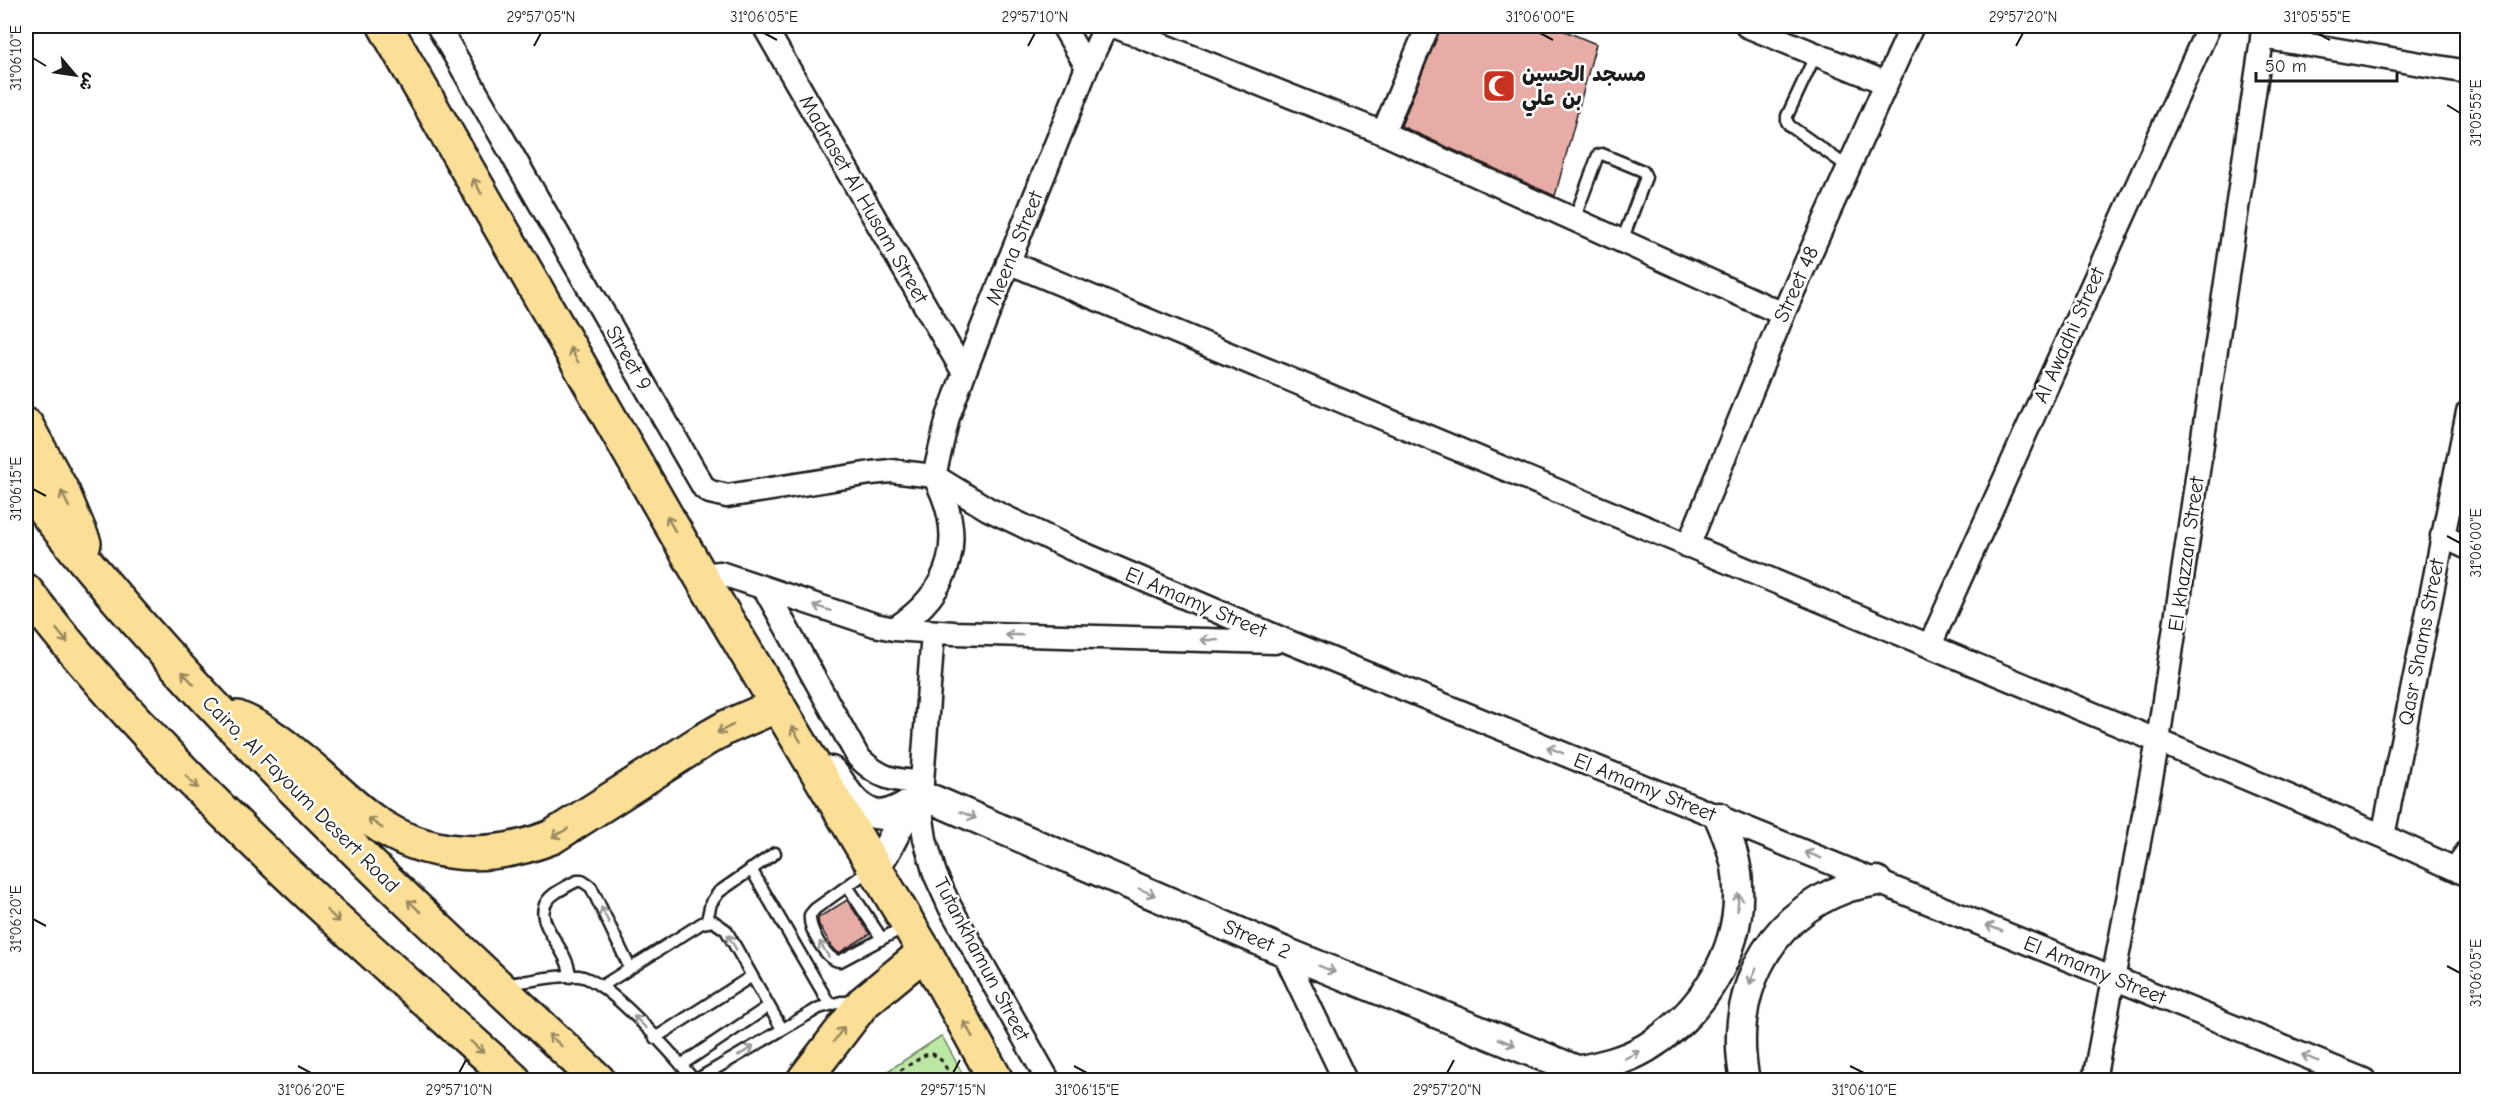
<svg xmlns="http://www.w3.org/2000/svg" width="2493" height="1106" font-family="'Comic Neue','Playpen Sans Arabic',sans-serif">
<rect width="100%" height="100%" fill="#fff"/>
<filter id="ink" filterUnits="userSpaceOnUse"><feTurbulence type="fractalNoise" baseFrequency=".0167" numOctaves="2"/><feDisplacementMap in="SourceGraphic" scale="12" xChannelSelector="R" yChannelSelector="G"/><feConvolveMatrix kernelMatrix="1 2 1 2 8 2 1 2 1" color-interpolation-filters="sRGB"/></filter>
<g filter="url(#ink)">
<path fill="#bde7a4" stroke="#6c8260" stroke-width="1.5" d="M942,1036L966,1080H874L941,1036Z"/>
<path fill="#e7aca5" stroke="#1c1c1c" stroke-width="1.5" d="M1441,26H1553L1596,44L1555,196L1401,126Z
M847,900L870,934L839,953L834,950L819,925L818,918Z"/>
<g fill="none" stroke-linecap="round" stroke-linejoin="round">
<defs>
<path id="service" d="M1816,54L1787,116V122L1790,126L1848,167
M1574,220L1598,155L1602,154L1643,171L1646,177L1622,241
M751,869L830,1005
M871,869L815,909L810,915C808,928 826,961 840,961L906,926
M847,886L882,939
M707,920L711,903L719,892L775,853
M570,977C570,945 520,916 557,892C564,888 570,884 577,881H582L591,887L630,968
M506,984C528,982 558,974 579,976C607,979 675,1057 694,1080
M602,986L702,923L713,921L726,930L782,1029
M655,1038L752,976
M681,1065L769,1006
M696,1080L819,1008L841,1002H855"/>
<path id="minor" d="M438,26L704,488L710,492L727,496L871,473L891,471L934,476L988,509L1072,549L1289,642L2364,1080
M764,26L964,373
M1063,26L1087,67
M1114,26L1383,133L1783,314
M1747,26L1886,83
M2262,37L2468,72
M1383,133L1428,26
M1008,262L2158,741L2383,836L2468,875
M934,476L948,417L964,373L1087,67L1106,26
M2442,536L2468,548
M1688,546L1783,314L1912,26
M700,575L720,573L875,625L894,629L954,633L1275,642
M765,589L858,757C879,778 893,781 922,782
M894,629C953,591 967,537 934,476
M933,632L922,782V819L925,839L935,874L950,907L1048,1080
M1930,645L2209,26
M2383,836L2468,412
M2455,869L2468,851
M1283,951L1345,1080
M2094,1080L2158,741L2264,26"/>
<path id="tertiary" d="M831,771C841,781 846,795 857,804C889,832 902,796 934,800L1283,951L1601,1080
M875,866C892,847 897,822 914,803
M1576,1071C1601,1066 1624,1061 1646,1048C1701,1015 1741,952 1738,888C1738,862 1729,840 1719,817
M1745,1080C1728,999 1764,918 1846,888C1856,885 1867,883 1877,881"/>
<path id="primary" d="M385,26L700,575L925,952L996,1080"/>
<path id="trunk" d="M26,425L63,493L84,543
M26,487C194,706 398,892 598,1080
M26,591C167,775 343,925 514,1080
M237,718C268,730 292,752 317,773C335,789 353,807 373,821C427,859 491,861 552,837L704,740L727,727L778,705
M804,1080L863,1003L925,952"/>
</defs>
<use href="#service" stroke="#1c1c1c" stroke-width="15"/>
<use href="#minor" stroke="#1c1c1c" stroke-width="27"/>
<use href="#tertiary" stroke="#1c1c1c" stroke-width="33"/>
<use href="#primary" stroke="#1c1c1c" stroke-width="38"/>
<use href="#trunk" stroke="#1c1c1c" stroke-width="38"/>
<path stroke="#1c1c1c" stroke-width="3" stroke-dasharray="4.5 4.5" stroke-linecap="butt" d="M885,1080L925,1055L933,1054L941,1060L954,1080"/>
<use href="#service" stroke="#fff" stroke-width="10"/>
<use href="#minor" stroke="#fff" stroke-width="22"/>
<use href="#tertiary" stroke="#fff" stroke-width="28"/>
<use href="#primary" stroke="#fbdf96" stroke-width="33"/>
<use href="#trunk" stroke="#fbdf96" stroke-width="33"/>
</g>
<defs><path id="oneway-shaft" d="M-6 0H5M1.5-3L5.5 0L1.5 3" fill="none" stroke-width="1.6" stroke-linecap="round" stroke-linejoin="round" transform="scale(1.5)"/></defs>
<g stroke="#97875f">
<use href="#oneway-shaft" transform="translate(477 186) rotate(-120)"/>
<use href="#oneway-shaft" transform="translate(574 355) rotate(-120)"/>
<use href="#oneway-shaft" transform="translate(65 499) rotate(-116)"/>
<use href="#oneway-shaft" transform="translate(671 524) rotate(-120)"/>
<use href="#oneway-shaft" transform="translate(62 636) rotate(51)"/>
<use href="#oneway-shaft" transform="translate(188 678) rotate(-132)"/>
<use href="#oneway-shaft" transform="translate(725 729) rotate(153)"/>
<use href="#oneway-shaft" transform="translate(796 734) rotate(-122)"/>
<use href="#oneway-shaft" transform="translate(192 782) rotate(45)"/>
<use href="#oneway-shaft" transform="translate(375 823) rotate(-145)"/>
<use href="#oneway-shaft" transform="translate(560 833) rotate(152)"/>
<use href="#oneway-shaft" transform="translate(414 906) rotate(-137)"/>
<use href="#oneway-shaft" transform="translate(333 916) rotate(42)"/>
<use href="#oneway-shaft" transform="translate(968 1029) rotate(-119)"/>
<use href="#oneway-shaft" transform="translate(839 1034) rotate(-55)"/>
<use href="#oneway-shaft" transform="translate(555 1040) rotate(-137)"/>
<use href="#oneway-shaft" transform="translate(477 1047) rotate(42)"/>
</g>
<g stroke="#999">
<use href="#oneway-shaft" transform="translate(822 608) rotate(-162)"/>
<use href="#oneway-shaft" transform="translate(1014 635) rotate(-178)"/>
<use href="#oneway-shaft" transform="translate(1209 640) rotate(-178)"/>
<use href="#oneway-shaft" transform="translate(1555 750) rotate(-158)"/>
<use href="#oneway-shaft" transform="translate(968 815) rotate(23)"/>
<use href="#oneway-shaft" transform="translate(1813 855) rotate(-158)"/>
<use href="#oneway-shaft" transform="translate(1147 892) rotate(23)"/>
<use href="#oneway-shaft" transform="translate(1738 902) rotate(-87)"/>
<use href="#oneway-shaft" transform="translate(605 915) rotate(-116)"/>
<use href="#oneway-shaft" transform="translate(1994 928) rotate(-158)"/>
<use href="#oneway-shaft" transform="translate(732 942) rotate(-120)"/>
<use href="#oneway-shaft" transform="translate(824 949) rotate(-121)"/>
<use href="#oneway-shaft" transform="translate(1327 969) rotate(22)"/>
<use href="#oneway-shaft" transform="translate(1753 976) rotate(112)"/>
<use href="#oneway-shaft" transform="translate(640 1022) rotate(-136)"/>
<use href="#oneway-shaft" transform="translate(1507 1042) rotate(22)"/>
<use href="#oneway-shaft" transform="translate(746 1051) rotate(-31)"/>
<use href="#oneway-shaft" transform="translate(1632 1055) rotate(-25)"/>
<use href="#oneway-shaft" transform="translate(2310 1058) rotate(-157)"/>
</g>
</g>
<path fill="none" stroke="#1c1c1c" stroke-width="2" d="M764,33L777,40M1540,33L1553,40M2317,33L2330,40M534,46L541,33M1028,46L1035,33M2016,46L2023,33M33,58L46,66M2447,105L2460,113M33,489L46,496M2447,536L2460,543M33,919L46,926M2447,966L2460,973M298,1066L311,1073M1074,1066L1087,1073M1850,1066L1864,1073M459,1073L466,1060M953,1073L960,1060M1447,1073L1454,1060"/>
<defs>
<symbol id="mosque-square" viewBox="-11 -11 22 22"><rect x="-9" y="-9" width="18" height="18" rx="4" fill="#c8321e" stroke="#fff"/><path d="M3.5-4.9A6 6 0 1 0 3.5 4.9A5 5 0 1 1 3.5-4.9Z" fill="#fff"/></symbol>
</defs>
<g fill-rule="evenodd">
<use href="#mosque-square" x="1480" y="67" width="38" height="38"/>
</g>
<g text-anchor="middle" stroke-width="5" stroke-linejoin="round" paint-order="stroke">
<g font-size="21" font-weight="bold" fill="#1c1c1c" stroke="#fff" text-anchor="start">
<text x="1522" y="81">مسجد الحسين<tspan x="1522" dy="24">بن علي</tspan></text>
</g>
<g font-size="21" fill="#1c1c1c" stroke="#fff">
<text transform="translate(864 199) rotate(60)" y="7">Madraset Al Husam Street</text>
<text transform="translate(1014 248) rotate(-68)" y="7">Meena Street</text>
<text transform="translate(1796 284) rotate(-66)" y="7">Street 48</text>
<text transform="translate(2069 335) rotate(-66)" y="7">Al Awadhi Street</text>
<text transform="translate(629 358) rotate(60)" y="7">Street 9</text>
<text transform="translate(2186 554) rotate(-82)" y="7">El khazzan Street</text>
<text transform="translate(1196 602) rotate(23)" y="7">El Amamy Street</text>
<text transform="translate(2421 642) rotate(-79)" y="7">Qasr Shams Street</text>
<text transform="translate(1645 787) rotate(22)" y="7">El Amamy Street</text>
<text transform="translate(301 794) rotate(45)" y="7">Cairo, Al Fayoum Desert Road</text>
<text transform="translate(1257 939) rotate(23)" y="7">Street 2</text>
<text transform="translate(982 959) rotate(62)" y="7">Tutankhamun Street</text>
<text transform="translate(2095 970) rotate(22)" y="7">El Amamy Street</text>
</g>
</g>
<rect width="2493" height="1106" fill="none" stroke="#fff" stroke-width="66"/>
<g transform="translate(75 75) rotate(119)" stroke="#ffffff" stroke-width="4.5" paint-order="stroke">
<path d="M0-4.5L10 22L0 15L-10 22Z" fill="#1c1c1c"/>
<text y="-9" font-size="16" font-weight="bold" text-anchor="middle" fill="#1c1c1c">ش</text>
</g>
<path d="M2256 72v9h141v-9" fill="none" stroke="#1c1c1c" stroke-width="3"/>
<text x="2265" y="72" font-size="18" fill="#1c1c1c" stroke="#ffffff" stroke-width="4.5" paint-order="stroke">50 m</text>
<rect x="33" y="33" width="2427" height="1040" fill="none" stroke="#1c1c1c" stroke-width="2"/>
<g font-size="15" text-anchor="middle" fill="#1c1c1c">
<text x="541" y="22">29°57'05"N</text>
<text x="764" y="22">31°06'05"E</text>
<text x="1035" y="22">29°57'10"N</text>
<text x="1540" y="22">31°06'00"E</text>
<text x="2023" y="22">29°57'20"N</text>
<text x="2317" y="22">31°05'55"E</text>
<text transform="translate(16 58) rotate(-90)" y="5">31°06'10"E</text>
<text transform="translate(2476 113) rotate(-90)" y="5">31°05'55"E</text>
<text transform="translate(16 489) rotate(-90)" y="5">31°06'15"E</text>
<text transform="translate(2476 543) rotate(-90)" y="5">31°06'00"E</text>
<text transform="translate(16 919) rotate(-90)" y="5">31°06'20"E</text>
<text transform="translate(2476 973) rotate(-90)" y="5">31°06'05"E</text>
<text x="311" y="1095">31°06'20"E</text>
<text x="459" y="1095">29°57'10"N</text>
<text x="953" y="1095">29°57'15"N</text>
<text x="1087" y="1095">31°06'15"E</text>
<text x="1447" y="1095">29°57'20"N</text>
<text x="1864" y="1095">31°06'10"E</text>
</g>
</svg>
